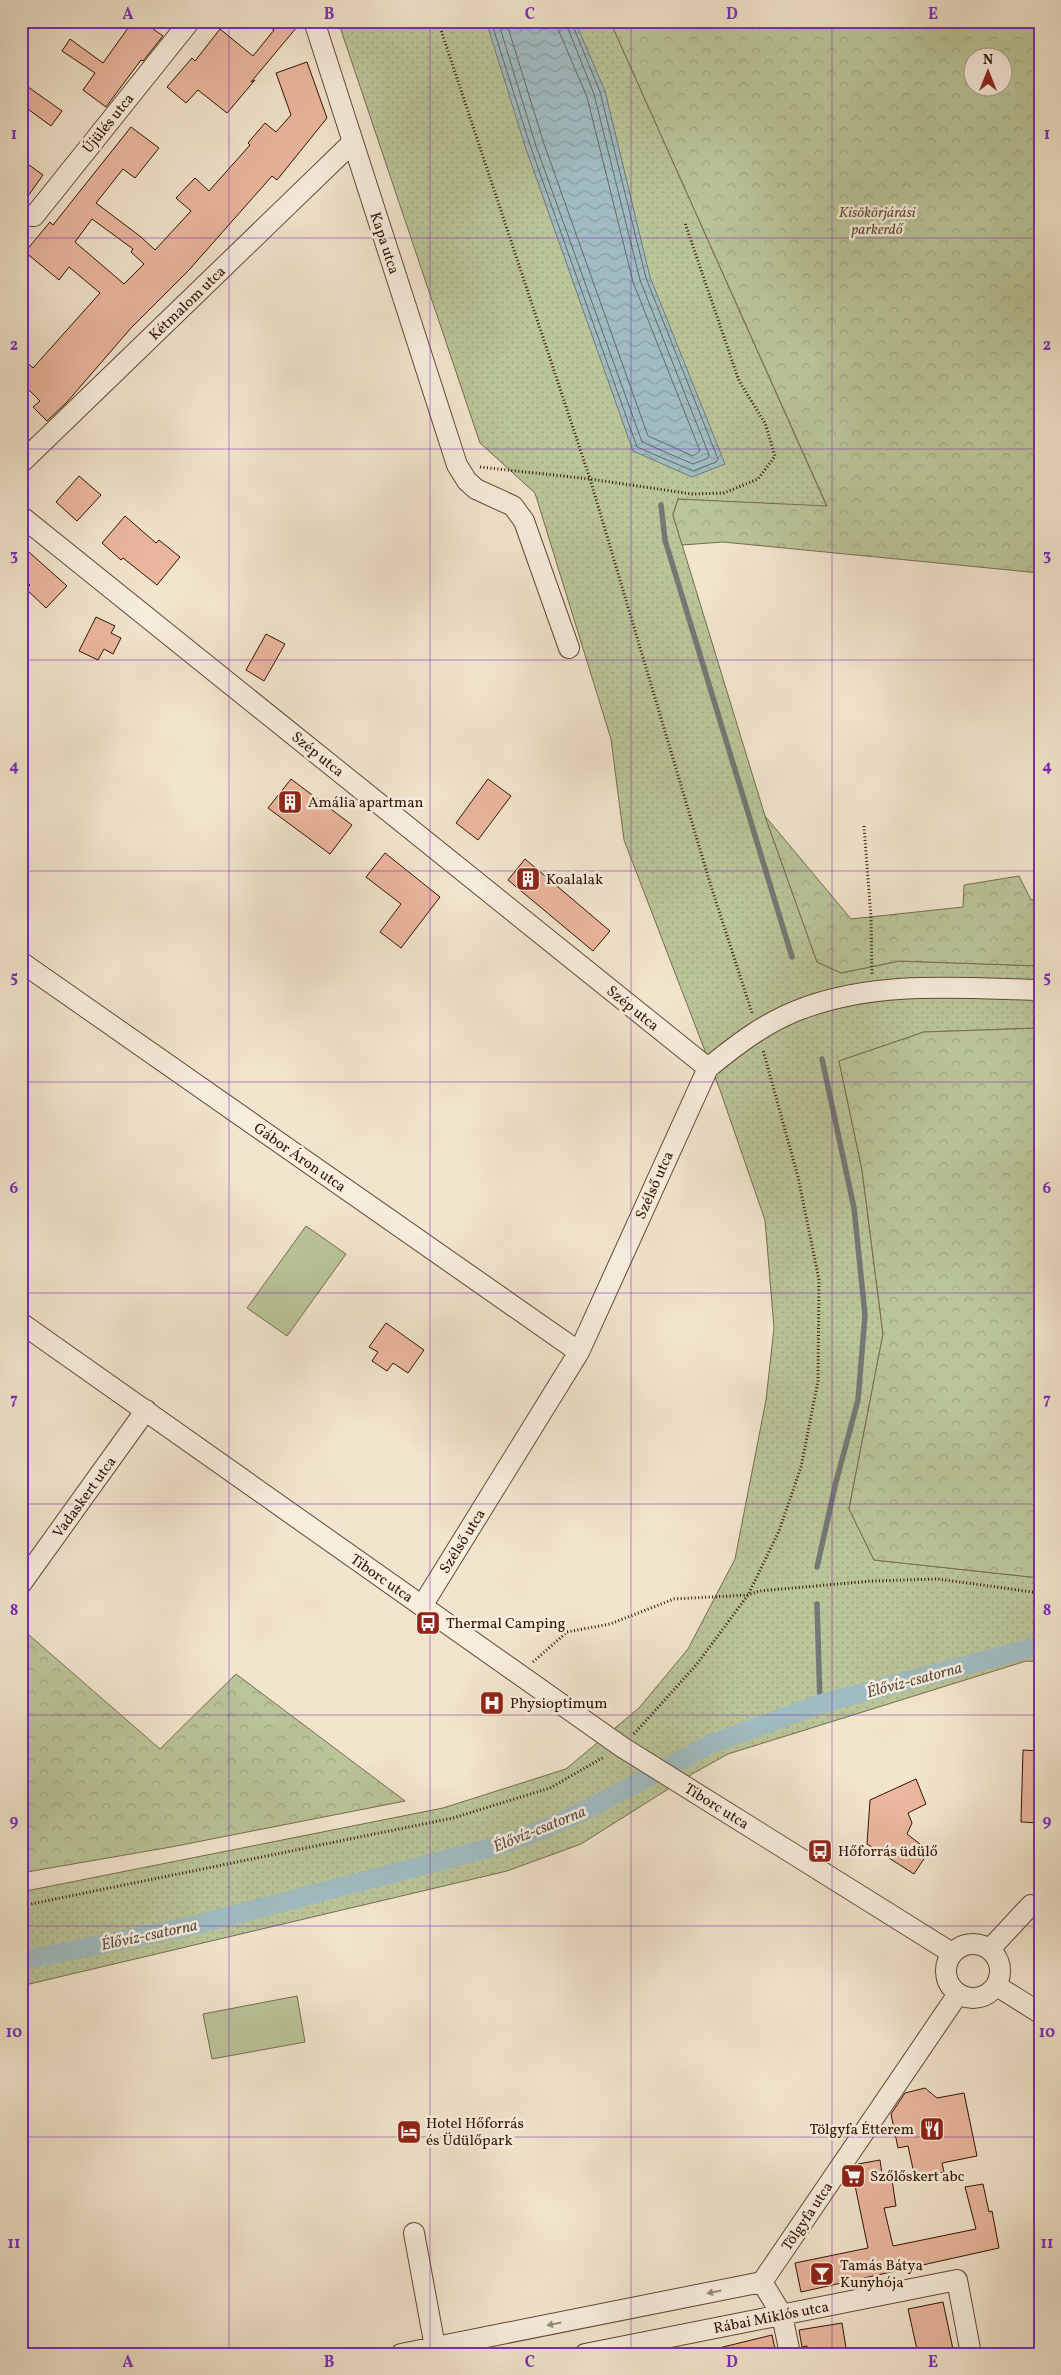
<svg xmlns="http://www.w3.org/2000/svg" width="1061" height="2375" font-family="Vollkorn,serif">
<defs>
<pattern id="grass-dots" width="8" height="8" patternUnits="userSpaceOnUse" patternTransform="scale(1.25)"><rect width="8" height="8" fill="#bac599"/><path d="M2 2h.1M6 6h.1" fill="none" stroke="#a0a882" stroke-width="1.8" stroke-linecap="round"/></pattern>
<pattern id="forest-crowns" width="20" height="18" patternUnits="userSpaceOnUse" patternTransform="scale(1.25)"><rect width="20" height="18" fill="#bac599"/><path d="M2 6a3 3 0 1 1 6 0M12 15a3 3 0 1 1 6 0" fill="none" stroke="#a0a882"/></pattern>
<pattern id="water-waves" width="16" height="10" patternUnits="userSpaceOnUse" patternTransform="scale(1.25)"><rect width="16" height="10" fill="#a0bcc2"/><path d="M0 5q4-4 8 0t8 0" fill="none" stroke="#8aa1a5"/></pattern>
</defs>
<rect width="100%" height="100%" fill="#f2e5cd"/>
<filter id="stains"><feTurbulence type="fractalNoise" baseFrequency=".004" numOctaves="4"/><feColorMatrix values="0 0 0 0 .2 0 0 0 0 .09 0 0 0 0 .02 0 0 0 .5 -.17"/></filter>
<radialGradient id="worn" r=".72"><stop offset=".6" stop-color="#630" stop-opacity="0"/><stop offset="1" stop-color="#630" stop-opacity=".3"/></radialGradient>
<path fill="url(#grass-dots)" stroke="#766c4e" d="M338,21H610L827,507L678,499L673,515L765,816L817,962L841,973L899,961L1040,966V1028L924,1032L839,1061L862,1170L883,1334L849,1509L874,1560L1040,1578V1662L1026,1661L728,1754L692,1774L581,1844L507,1871L21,1986V1892L443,1808L566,1769L639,1708L688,1649L735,1559L766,1400L774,1328L765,1220L720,1090L624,840L611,739L535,493L480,443Z"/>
<path fill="url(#forest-crowns)" stroke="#766c4e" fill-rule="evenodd" d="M610,21H1040V573L723,542L682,545L673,515L678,499L827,506ZM974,58H1004V88H974Z
M765,816L851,919L963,907L964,885L1019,876L1031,900H1040V966L899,961L841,973L817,962Z
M1040,1028V1578L874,1560L849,1509L883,1334L862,1170L839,1061L924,1032Z
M21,1628L160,1749L236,1674L405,1801L171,1847L21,1873Z"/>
<path fill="#bac599" stroke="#766c4e" d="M306,1226L346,1254L287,1336L247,1308Z
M297,1996L305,2042L212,2059L203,2014Z"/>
<path fill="url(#water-waves)" stroke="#747875" d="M486,21H575L605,91L650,277L725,464L692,477L633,451L526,149Z"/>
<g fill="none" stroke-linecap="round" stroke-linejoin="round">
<path stroke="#696862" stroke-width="1" d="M491,21L531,148L637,447L693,471L716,462L718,459L646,278L600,92L571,21
M498,21L536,146L642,442L693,464L708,458L709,455L640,280L594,94L565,21
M506,21L544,144L648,436L693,456L700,451L633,282L587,97L558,29L557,21"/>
<path stroke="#747875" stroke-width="5.5" d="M661,505L665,540L792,957
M817,1567L836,1482L858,1400L865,1315L854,1208L822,1059
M817,1604L820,1704"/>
<path stroke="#a0bcc2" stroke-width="19" d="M21,1961L191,1926L490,1848L537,1832L586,1810L711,1744L820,1704L1031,1648H1040"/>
</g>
<path fill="#ebb79f" stroke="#321302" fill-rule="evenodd" d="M133,21H142L163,36L143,61L141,60L106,107L83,90L95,73L62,51L70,39L103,63Z
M262,21H302L251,82L255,80L227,113L198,90L186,103L167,87L192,58L195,61L220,29L253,56L274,30Z
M307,62L327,118L277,180L272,176L189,270L131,328L67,402L47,421L33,407L40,401L21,382V357L33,368L100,293L69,267L59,280L25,252L50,222L53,225L131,127L159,148L135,178L123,169L96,203L141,237L155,250L191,211L176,198L195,178L209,191L250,145L248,143L265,123L276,132L291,115L276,73ZM92,219L133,249L131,252L144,264L124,284L75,242Z
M21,82L62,111L51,126L21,104Z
M21,159L43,175L23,203H21Z
M79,476L101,495L77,521L56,502Z
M125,516L156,543L159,540L180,557L157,585L123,558L121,560L102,543Z
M21,545L67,586L46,608L26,589L30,585L21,578Z
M96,617L115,626L111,633L121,638L113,654L104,649L98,660L79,651Z
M266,634L285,644L264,681L246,670Z
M291,779L352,825L330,854L268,808Z
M488,779L511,796L478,840L456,823Z
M385,853L440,897L401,948L380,932L401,904L366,877Z
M525,859L610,931L593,951L508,880Z
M386,1323L424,1350L408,1373L393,1363L387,1371L372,1361L378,1352L369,1347Z
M1023,1750L1040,1751V1823L1021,1822Z
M916,1779L926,1804L908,1813L912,1823L907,1834L929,1851L914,1874L867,1844L870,1800Z
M925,2088L937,2098L964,2093L977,2156L942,2163L944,2172L915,2178L908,2146L898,2148L891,2114L905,2093Z
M880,2160L883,2181L892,2180L896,2206L884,2208L893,2246L976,2229L965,2187L983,2184L989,2212L992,2211L999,2248L801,2292L795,2263L868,2248L853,2176L858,2164Z
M943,2302L954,2354H918L908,2309Z
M842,2323L847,2354H808L807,2346L802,2347L799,2330Z
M772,2335L776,2354H719V2348Z"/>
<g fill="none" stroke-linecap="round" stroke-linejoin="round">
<defs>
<path id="minor" d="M314,21L457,465L467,481L476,489L513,506L524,521L569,648
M21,215L34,216L190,21
M21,463L352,143
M21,516L708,1068
M21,962L579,1352
M21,1323L622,1747L952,1953
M21,1584L146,1410
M422,1606L579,1352L708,1068C736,1045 766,1022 801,1009C877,980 960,988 1040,990
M946 1971a27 27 0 1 1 54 0a27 27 0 1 1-54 0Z
M990,1949L1031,1905
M997,1986L1040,2013
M414,2233L435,2347L433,2354
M401,2354L762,2282
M585,2354L957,2280L971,2354
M790,2354L782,2315L762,2282L958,1994"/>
</defs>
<use href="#minor" stroke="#624835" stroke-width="22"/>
<path stroke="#321302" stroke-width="3" stroke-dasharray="1 2.5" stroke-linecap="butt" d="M438,21L590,479L710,883L752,1013
M480,467L590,479L692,494L724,493L758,479L775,456L765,423L739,381L685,223
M864,826L871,918L872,975
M533,1662L567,1632L610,1624L674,1599L748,1595L759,1591L872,1581L938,1579L1040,1593
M634,1734L697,1664L748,1595L779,1531L801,1467L818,1381L819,1280L798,1177L763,1050
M21,1906L453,1818L550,1788L604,1757"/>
<use href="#minor" stroke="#f7eede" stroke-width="20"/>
</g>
<defs><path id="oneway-solid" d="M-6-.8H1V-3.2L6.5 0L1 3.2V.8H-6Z" transform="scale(1.25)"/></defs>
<g fill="#9e8b7b">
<use href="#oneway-solid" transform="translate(714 2292) rotate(169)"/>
<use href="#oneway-solid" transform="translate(554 2324) rotate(169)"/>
</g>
<path fill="none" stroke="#7b2cbf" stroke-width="1" stroke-opacity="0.55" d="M229,21V2354M430,21V2354M631,21V2354M832,21V2354M21,238H1040M21,449H1040M21,660H1040M21,871H1040M21,1082H1040M21,1293H1040M21,1504H1040M21,1715H1040M21,1926H1040M21,2137H1040"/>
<defs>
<symbol id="building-square" viewBox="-11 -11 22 22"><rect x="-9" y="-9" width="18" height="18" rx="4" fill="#8f2418" stroke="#f7eede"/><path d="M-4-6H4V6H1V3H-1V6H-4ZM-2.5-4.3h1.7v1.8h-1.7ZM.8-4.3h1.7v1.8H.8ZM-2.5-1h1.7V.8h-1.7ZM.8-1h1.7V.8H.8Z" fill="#fff"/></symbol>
<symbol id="bus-square" viewBox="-11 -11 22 22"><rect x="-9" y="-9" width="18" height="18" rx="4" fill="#8f2418" stroke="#f7eede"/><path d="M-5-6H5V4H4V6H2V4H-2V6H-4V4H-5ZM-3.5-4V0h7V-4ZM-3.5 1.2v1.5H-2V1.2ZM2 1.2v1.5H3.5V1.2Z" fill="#fff"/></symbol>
<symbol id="hospital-square" viewBox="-11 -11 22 22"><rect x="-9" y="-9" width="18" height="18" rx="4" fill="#8f2418" stroke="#f7eede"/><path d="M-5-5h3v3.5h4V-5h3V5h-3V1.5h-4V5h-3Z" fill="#fff"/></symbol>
<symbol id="restaurant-square" viewBox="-11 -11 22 22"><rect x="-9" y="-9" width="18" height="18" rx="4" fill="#8f2418" stroke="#f7eede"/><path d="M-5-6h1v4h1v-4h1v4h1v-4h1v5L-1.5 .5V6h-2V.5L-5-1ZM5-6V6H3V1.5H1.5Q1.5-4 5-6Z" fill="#fff"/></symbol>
<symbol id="hotel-square" viewBox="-11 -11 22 22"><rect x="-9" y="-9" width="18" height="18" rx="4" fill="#8f2418" stroke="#f7eede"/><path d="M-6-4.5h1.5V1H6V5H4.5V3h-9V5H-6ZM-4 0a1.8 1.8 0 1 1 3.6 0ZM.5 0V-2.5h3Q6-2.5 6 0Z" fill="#fff"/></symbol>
<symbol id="supermarket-square" viewBox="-11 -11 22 22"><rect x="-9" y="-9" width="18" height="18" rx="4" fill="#8f2418" stroke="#f7eede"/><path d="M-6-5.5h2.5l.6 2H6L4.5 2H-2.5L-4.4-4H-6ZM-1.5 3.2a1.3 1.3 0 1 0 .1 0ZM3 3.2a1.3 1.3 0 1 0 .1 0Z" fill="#fff"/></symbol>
<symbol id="bar-square" viewBox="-11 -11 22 22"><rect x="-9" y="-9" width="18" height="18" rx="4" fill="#8f2418" stroke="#f7eede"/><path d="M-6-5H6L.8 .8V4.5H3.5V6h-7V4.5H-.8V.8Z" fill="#fff"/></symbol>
</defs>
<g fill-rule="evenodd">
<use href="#building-square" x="276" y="788" width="28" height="28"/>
<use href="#building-square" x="514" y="865" width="28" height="28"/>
<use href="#bus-square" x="414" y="1609" width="28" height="28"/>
<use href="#hospital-square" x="478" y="1689" width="28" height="28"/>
<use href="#bus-square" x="806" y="1837" width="28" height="28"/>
<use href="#restaurant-square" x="918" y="2115" width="28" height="28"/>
<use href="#hotel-square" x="395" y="2118" width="28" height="28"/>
<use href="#supermarket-square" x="839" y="2162" width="28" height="28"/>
<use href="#bar-square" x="808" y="2260" width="28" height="28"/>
</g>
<g text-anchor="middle" stroke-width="5" stroke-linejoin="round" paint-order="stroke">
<g font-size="15" fill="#321302" stroke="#f7eede">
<text transform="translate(108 123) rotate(-51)" y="5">Újülés utca</text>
<text transform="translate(385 243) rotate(72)" y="5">Kapa utca</text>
<text transform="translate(187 303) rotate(-44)" y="5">Kétmalom utca</text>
<text transform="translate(318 754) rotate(39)" y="5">Szép utca</text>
<text transform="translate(633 1008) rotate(39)" y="5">Szép utca</text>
<text transform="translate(300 1157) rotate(35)" y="5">Gábor Áron utca</text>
<text transform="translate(654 1185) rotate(-66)" y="5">Szélső utca</text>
<text transform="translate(84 1497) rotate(-54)" y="5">Vadaskert utca</text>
<text transform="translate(462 1541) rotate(-58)" y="5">Szélső utca</text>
<text transform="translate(382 1578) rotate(35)" y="5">Tiborc utca</text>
<text transform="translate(717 1806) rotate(32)" y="5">Tiborc utca</text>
<text transform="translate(807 2216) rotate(-56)" y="5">Tölgyfa utca</text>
<text transform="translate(771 2317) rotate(-11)" y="5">Rábai Miklós utca</text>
</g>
<g font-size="15" font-style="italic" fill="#625137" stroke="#f7eede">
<text x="877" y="217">Kisökörjárási<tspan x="877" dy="17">parkerdő</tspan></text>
</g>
<g font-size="15" fill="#321302" stroke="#f7eede" text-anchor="start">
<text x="308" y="807">Amália apartman</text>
<text x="546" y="884">Koalalak</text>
<text x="446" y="1628">Thermal Camping</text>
<text x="510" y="1708">Physioptimum</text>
<text x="838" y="1856">Hőforrás üdülő</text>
<text x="426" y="2128">Hotel Hőforrás<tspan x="426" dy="17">és Üdülőpark</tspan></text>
<text x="914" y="2134" text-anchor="end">Tölgyfa Étterem</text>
<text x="870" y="2181">Szőlőskert abc</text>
<text x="840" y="2270">Tamás Bátya<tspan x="840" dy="17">Kunyhója</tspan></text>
</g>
<g font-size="16" font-style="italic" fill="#584e45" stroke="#f7eede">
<text transform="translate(914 1679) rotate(-15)" y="6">Élővíz-csatorna</text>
<text transform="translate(539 1828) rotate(-22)" y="6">Élővíz-csatorna</text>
<text transform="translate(149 1934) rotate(-12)" y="6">Élővíz-csatorna</text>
</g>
</g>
<rect width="1061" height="2375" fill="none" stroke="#f2e5cd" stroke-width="55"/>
<g transform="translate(988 72)"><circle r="24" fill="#f7eede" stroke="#a89686"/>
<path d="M0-4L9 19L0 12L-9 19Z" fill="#8f2418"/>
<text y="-8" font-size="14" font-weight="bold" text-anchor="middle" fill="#321302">N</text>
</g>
<rect x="28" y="28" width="1006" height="2320" fill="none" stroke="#7b2cbf" stroke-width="2"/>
<g font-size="16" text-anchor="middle" font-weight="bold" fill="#7b2cbf">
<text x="128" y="19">A</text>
<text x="329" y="19">B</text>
<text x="530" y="19">C</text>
<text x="732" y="19">D</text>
<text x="933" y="19">E</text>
<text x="14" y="139">1</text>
<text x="1047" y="139">1</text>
<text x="14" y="350">2</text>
<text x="1047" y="350">2</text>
<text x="14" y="560">3</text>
<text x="1047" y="560">3</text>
<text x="14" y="771">4</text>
<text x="1047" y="771">4</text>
<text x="14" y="982">5</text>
<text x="1047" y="982">5</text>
<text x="14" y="1193">6</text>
<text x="1047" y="1193">6</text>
<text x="14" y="1404">7</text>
<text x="1047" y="1404">7</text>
<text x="14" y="1615">8</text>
<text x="1047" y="1615">8</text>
<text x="14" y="1826">9</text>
<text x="1047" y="1826">9</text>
<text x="14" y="2037">10</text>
<text x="1047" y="2037">10</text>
<text x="14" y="2248">11</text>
<text x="1047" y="2248">11</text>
<text x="128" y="2367">A</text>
<text x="329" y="2367">B</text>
<text x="530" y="2367">C</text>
<text x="732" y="2367">D</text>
<text x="933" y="2367">E</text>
</g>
<rect width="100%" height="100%" filter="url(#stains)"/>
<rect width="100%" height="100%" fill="url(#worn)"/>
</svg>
